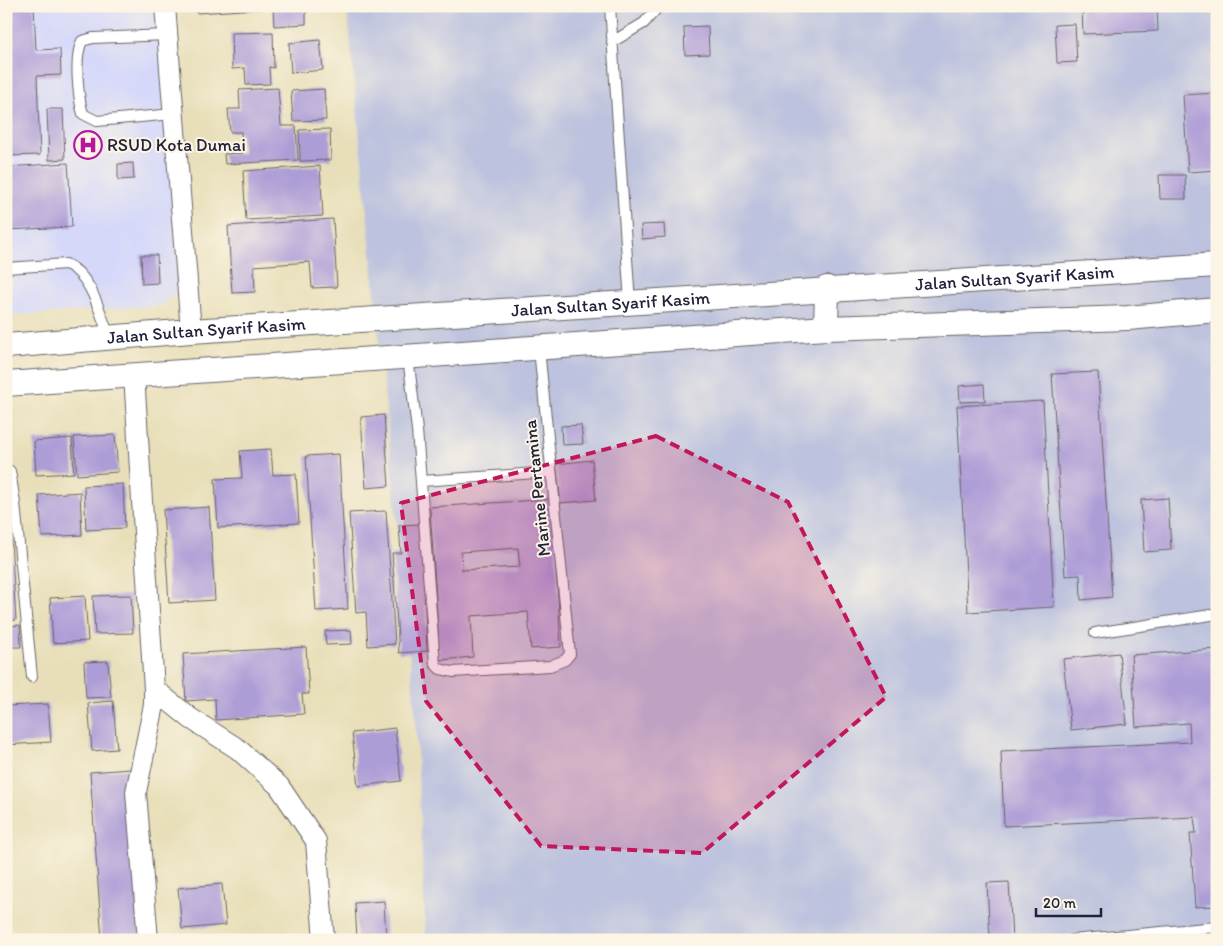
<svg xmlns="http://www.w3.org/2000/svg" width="1223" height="946" font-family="Itim,sans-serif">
<rect width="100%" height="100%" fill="#fcf5e5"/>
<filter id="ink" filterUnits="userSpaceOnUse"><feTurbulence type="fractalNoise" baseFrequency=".02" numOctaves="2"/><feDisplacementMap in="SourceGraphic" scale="10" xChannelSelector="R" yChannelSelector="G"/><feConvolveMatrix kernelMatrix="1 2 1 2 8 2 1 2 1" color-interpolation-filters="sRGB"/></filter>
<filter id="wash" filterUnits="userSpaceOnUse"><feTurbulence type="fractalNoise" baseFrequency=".0096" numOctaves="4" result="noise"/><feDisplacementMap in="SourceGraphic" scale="20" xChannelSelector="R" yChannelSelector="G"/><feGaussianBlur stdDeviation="1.12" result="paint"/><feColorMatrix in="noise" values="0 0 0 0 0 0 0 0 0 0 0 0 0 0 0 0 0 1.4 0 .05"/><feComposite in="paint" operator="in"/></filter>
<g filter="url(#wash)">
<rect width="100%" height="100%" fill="#e8dfba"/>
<path fill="#d5d8f9" d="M6,6H157L182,284L163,305L6,316Z"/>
<path fill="#bdc3de" d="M347,6H1217V940H426L415,710Z"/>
<g id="blocks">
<path fill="#ad9dd7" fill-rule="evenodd" d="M6,6H34L36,50L60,49L61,75L37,76L40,155L6,156Z
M196,6L306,7V24L274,26L273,8L197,13Z
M1082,6H1157L1158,31L1083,34Z
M1075,24L1077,62L1057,63L1055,25Z
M708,26L709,54L685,55L684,27Z
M273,32L274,68L269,67L270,84L246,85L245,68L232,69L231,33Z
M320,40L323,70L291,73L289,43Z
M278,88L281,126H296L298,160L225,164L224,154L243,153L241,132H230L228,109H240L239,90Z
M324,89L326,120L293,121L291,91Z
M1217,93V170L1188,172L1183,95Z
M47,109H63L65,159L49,160Z
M330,129L331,160L300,161L299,130Z
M68,163L72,227L6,230V167Z
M133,163L134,179L118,180V164Z
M320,166L323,216L246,220L243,171Z
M1159,175H1185L1186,199H1160Z
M333,219L337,287L312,288L310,262L254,266L255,292L232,293L228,226Z
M664,224L665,237L642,239L641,225Z
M141,255H157L158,283L142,284Z
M1098,372L1112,597L1081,600L1080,575L1065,576L1052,374Z
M984,384L985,401L960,402L959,386Z
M1043,401L1054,607L968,612L957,406Z
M384,415L389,486L366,488L361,417Z
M581,425L583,444L562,445L561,426Z
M115,435L118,472L77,475L74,437Z
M72,438L74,473L36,475L34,441Z
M271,449L273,475L296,474L299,523L218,528L215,479L242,478L240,451Z
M339,454L348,609L316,611L306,456Z
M592,460L596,500L561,503L556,464Z
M123,484L125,528L86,530L84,486Z
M80,492L82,535L42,537L39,495Z
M1168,498L1171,550L1144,552L1141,500Z
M552,499L561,647L531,649L528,612L471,616L473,657L440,660L430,507ZM518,548L520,567L462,570L461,552Z
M9,507L16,620L6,621V508Z
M209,507L215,600L169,603L163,510Z
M386,511L395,644L368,646L366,612L356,613L349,513Z
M421,524L427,651L399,653L392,553H401L399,525Z
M131,595L133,633L95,634L93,596Z
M85,596L88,641L53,643L50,598Z
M20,625L21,647H6V626Z
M351,630L352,644L326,645L325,631Z
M306,647L309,694H302L304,714L216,720L215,699L186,701L183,654Z
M1217,649V906L1195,907L1190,833H1196L1194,817L1004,826L1001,751L1190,742L1189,723L1136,727L1131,655Z
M1119,653L1127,724L1071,730L1063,659Z
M108,661L111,697L86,698L84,662Z
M113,701L117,749L92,751L88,703Z
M48,704L51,742L6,745V706Z
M395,728L401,781L358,786L352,733Z
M130,769L142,940H102L90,772Z
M1009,882L1012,940H990L987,883Z
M222,884L226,925L182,929L178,888Z
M384,901L386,940H357L355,903Z"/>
</g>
</g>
<g filter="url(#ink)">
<use href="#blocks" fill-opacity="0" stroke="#676467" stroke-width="1"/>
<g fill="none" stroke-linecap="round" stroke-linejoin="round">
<defs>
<path id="service" d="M610,6L630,303
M167,35L93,38L82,41C74,57 78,97 83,114L97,121L173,114
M612,42L644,23L659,6
M6,268L66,264C92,275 100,315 110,338
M408,357L417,430L435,664L440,669L453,672L550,666L565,660L570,654L539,349
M10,471L15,503L32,677
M421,481L551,472
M1095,633L1217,614
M1072,940L1217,927"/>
<path id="minor" d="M165,6L191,331
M134,375L154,689V705L136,792L148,940
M154,689L190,718L238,749L279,786L316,841L324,940"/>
<g id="tertiary">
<path d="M826,328L827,288"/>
<path id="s1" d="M6,346L191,331L1217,265"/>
<path d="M6,384L826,328L1128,318L1217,310"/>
</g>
</defs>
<use href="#service" stroke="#676467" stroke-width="12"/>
<use href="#minor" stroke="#676467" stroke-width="22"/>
<use href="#tertiary" stroke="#676467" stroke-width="26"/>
<use href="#service" stroke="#fff" stroke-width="10"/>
<use href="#minor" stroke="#fff" stroke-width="20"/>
<use href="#tertiary" stroke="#fff" stroke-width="24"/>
</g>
</g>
<path fill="#c2185b" fill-opacity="0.2" stroke="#c2185b" stroke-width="4" stroke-dasharray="10 6" stroke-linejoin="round" d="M656,436L788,502L886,697L702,853L541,846L426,701L401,503Z"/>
<defs>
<symbol id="hospital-ring" viewBox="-11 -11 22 22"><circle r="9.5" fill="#fcf5e5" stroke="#b5179e" stroke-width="1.5"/><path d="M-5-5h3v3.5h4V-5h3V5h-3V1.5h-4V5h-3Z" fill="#b5179e"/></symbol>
</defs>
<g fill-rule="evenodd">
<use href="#hospital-ring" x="72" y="129" width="32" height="32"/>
</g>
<g text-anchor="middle" stroke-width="4" stroke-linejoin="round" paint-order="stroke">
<g font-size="18" fill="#22223b" stroke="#fcf5e5" text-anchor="start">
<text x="107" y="151">RSUD Kota Dumai</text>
</g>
<g font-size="18" fill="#22223b" stroke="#fcf5e5">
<text dy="6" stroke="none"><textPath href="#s1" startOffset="1011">Jalan Sultan Syarif Kasim</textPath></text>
<text dy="6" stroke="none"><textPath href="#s1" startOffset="606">Jalan Sultan Syarif Kasim</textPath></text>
<text dy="6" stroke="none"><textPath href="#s1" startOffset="201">Jalan Sultan Syarif Kasim</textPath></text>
<text transform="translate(537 488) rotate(-96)" y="6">Marine Pertamina</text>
</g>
</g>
<rect width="1223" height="946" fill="none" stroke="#fcf5e5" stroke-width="25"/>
<path d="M1036 908v8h65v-8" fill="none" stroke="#22223b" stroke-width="2.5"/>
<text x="1043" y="908" font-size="15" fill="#22223b" stroke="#fcf5e5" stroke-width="4" paint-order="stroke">20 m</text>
</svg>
